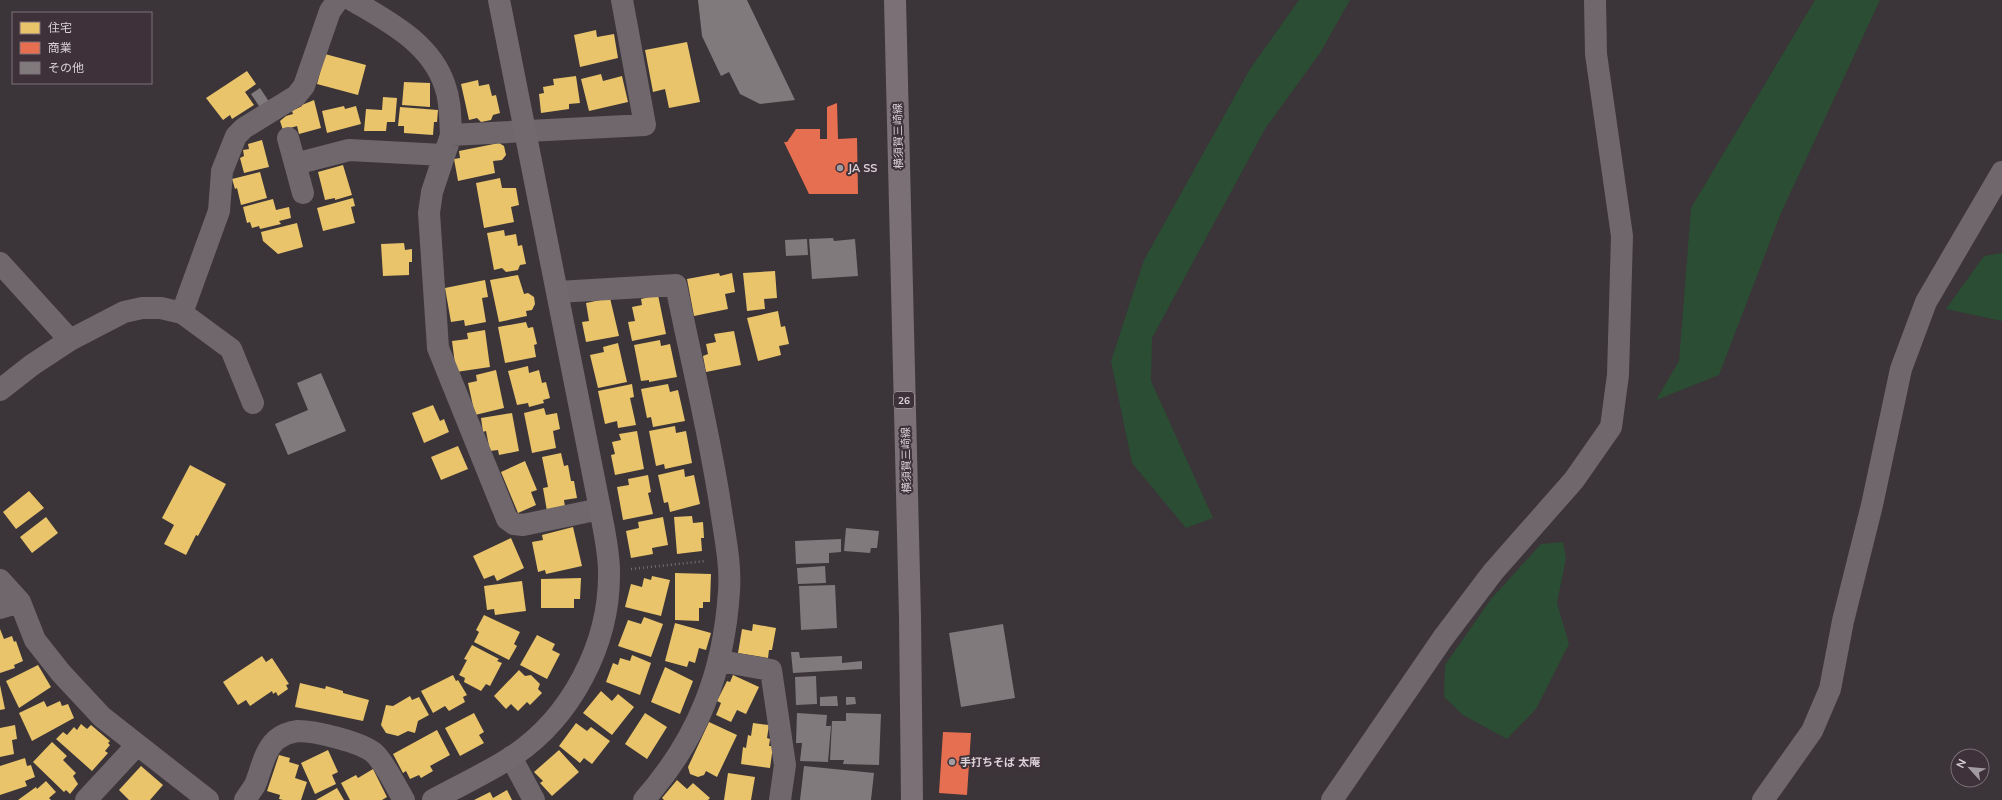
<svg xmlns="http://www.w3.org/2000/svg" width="2002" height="800" font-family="Mulish,'Noto Sans JP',sans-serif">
<rect width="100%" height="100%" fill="#3b3438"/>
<path fill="#2b4d33" d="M1299,0H1350L1320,53L1265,129L1152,338L1151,381L1213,518L1186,528L1132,463L1111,361L1144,260L1250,69Z
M1815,0H1880L1781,213L1719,375L1656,400L1679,361L1691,208Z
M2002,253V321L1946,309L1984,256Z
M1563,542L1566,558L1557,603L1569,644L1536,709L1507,739L1463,715L1444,697L1445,665L1491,599L1541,544Z"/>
<path fill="#e9c46a" d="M596,30L597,37L614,34L618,58L580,67L574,35Z
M687,42L700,102L669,108L665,89L653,92L645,50Z
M325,54L366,65L358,95L317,84Z
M247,71L256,84L245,92L254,105L232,119L230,115L223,120L206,98Z
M601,74L603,81L622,76L628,102L589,111L581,79Z
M576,76L580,103L569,104V109L541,113L539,94L544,93L543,87L554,85L553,79Z
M478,80L479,86L489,84L492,96L496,95L500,113L493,115L491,120L481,122L477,118L469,120L461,84Z
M404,82L430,83V107L402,105Z
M383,97L397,98L395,122H387L386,131H364L366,109L382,110Z
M314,100L321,128L299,134L297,126L283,130L280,121L286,116L293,114L292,111L302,106V105Z
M344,106L345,109L356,106L361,124L327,133L322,111Z
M400,107L438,110L437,122H434L433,135L404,133V126H398Z
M262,140L269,167L244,173L240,158L244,156L243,150L249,149L248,144Z
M499,143L504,146L506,155L502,160L493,161L495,173L458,181L454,159L460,158L459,151Z
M343,165L352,195L335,200V198L325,200L318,172Z
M260,172L267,198L241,205L237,188L235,189L232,179Z
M500,178L502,188H516L519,205L511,207L514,222L484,228L476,183Z
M353,198L355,206L351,207L355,223L323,231L317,208Z
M273,199L276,210L289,207L291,218L279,221L281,224L260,229L259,226L252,228L250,222L247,223L243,207Z
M297,223L303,247L278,254L263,241L261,232Z
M504,230L505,236L516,234L518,246L522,245L526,264L520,265L518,270L506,272L502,268L494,270L487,233Z
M404,243L405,250L412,249V262H409V275L383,276L381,244Z
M775,271L777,298L764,299L765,309L747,311L743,273Z
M719,273L720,276L732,273L735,292L725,294L728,309L694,316L687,279Z
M518,275L524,294L528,293L534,297L535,304L532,310L526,311L527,316L499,322L490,280Z
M485,280L488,297L482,298L486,322L465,326L464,320L451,322L445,288Z
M658,295L666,334L632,341L628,322L635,321L632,307L642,305L641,299Z
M610,298L619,336L586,342L582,322L589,321L586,303Z
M778,311L781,327L785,326L789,344L779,346L781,355L758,361L747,318Z
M526,322L528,328L533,327L537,344L534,345L536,357L505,363L498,327Z
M485,330L490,367L456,372L452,341L468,339L467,333Z
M734,331L741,365L706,372L703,356L708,354L706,344L716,342L714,334Z
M660,340L661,346L670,344L677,377L649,382V380L641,381L634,345Z
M618,343L627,382L598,388L590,355L604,352L603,347Z
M528,366L529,373L539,370L542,383L546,382L550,398L543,400L544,403L529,407L528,403L517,405L508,371Z
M496,370L504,408L475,415L468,383L477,381L476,375Z
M632,384L634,397L630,398L636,425L618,428L617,421L605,424L598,391Z
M668,384L670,392L678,390L685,421L653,427L651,417L647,418L641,389Z
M433,405L440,421L444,419L449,432L424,443L412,413Z
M544,408L546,415L557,413L560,429L553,431L556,448L532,453L524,413Z
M512,413L519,451L499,455L498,450L490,451L486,431L483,432L481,418Z
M675,426L676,433L686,431L692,463L665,469L664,464L656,466L649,431Z
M637,431L644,469L615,475L611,455L615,454L612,442L621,440L619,434Z
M458,446L468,469L441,480L431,457Z
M561,453L564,466L568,465L571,481H574L577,498L564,500L565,507L547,511L543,488L548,487L542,457Z
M525,461L537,490L531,492L536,505L518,513L501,472Z
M190,465L226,484L198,536L196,535L186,555L164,544L174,525L162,518Z
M684,469L685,477L694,475L700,504L670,512L668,502L664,503L658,475Z
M648,475L651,492L648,493L653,514L623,520L617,487L629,485L628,479Z
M29,491L44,508L16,529L3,512Z
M692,516L693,523L703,522L704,538H701L702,551L677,554L674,517Z
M46,517L58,533L32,553L20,537Z
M663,517L668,545L652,548L653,554L631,558L626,531L639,528L638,522Z
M573,527L582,566L546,574L545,570L538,572L532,542L543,540L542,535Z
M511,538L524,568L497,581L494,575L484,579L473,556Z
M675,573L711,574L710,602H703V608H699V621L675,620Z
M652,576L670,580L661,616L625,607L631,584L642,587L644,578L651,580Z
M581,578L580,599H574V608H541V579Z
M522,581L526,611L495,615L494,609L487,610L484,586Z
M484,615L520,632L514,644L517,646L509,660L474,642L479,632L476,630Z
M644,617L663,624L651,657L618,646L628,620L641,624Z
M675,623L711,633L706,650L699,648L695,663L689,661L687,667L665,661Z
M753,624L776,628L772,650H769L768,658L738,653L742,629L752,631Z
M0,629L4,639L12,636L14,642L16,641L23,661L14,665L15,668L0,673Z
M537,635L555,644L552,650L560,654L547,679L520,665Z
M472,645L499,659L497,661L502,663L490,686L486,684L481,691L464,682L465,678L459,675L467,660L464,659Z
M632,655L651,663L640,695L606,682L613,663L618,665L620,658L630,661Z
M262,656L266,662L272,658L289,684L286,685L288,689L278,696L276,692L273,694L272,691L250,706L246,700L238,705L223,682Z
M38,665L51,687L19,708L6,681Z
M665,667L693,681L680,714L651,702Z
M519,670L525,676L531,675L540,684L538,689L542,693L530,705L527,702L518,711L511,704L506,709L494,696Z
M453,675L456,681L458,680L467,695L463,697L465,702L449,711L445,706L433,713L421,691Z
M733,675L759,687L746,714L737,710L731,722L716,715L721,703L717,701L727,681L730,682Z
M300,683L325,689L326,686L343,691V693L369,700L363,721L295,707Z
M0,685L5,709L0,710Z
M601,691L612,701L618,694L634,707L612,735L583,713Z
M410,696L412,700L419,697L429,715L418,721L415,733L408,731L398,736L386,733L381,725L386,705L393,706Z
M44,701L47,707L60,701L62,706L68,704L74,718L32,741L19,713Z
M474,713L484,732L479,735L484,743L460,756L445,728Z
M645,713L667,727L647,759L625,744Z
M709,722L737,735L717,777L706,771L704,775L698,777L690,774L688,767Z
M576,723L587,731L591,727L610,741L592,764L584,758L580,763L559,746Z
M753,723L769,725L767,738L770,739L769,746H773L770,768L741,764L743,747L746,748L748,735L751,736Z
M81,724L87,729L91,725L110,741L108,743L110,745L105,751L108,753L92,771L56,739L63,732L67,735L74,727L77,730Z
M15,725L17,739L12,740L14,754L0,757V728Z
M437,730L450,755L430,766L433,771L421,778L419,775L410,779L406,771L403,773L393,754Z
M52,742L67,756L63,760L76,773L73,776L78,784L70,794L66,790L64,792L33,762Z
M328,750L338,772L332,775L336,784L315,794L301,763Z
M559,750L579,772L552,796L540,783L543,781L534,772Z
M279,755L290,758L289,762L299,765L295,778L307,782L301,800H283L279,799L280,795L267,791Z
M25,758L27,766L31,765L35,777L25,781L27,786L0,795V766Z
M141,766L163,785L150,800H129L119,790Z
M373,769L387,797L382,800H350L341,783L356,775L358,778Z
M728,773L755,777L751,800H724Z
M677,780L687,789L693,783L710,798L708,800H664L662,798Z
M46,781L56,792L49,798L51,800H18L36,787L37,789Z
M337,788L344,800H316Z
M507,790L512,800H474L490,792L493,798Z"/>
<path fill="#e76f51" d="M837,103L838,139L857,138L858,194H809L784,142H787L796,129H820V139H827V107Z
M943,732L971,733L967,795L939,793Z"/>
<path fill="#807a7d" d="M698,0H747L795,100L760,104L740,94L729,72L721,76L702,36Z
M260,88L270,103L261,109L251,94Z
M833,238L834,241L855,239L858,276L812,279L809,239Z
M807,239L808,255L786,256L785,240Z
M321,373L346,431L288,455L275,424L308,410L297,383Z
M846,528L879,531L877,548H871L870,553L844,551Z
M841,539V552L829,553V563L796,564L795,541Z
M825,566L826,583L798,584L797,568Z
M835,585L837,628L801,630L799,586Z
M1003,624L1015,698L961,707L949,633Z
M791,652H799L800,658L842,656V663L862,661V669L793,673Z
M816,676L817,704L796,705L795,677Z
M837,696L838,706H820V697Z
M846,697H855L856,704L846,705Z
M797,713L827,715L826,726H831L828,762L800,761L802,743H796Z
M846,713L881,714L879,765L843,764L844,760H830L832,721H846Z
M804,766L874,773L871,800H800Z"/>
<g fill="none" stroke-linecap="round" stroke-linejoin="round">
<path stroke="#767074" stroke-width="2.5" stroke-dasharray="1 3" stroke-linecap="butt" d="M631,569L706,561"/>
<path stroke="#6f676c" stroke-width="22" d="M352,0C389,22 431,43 445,86C451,102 450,119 451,135
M288,138L303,193
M295,164L349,150L443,155
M0,263L70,340
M558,292L676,285C691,360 710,435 721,510C725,537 731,565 729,591C724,672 698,739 644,800
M182,313L219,211L222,171L236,136L244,128L296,96L304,86L330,11L338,0
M0,390L32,365L70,340L124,312L142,308H161L182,313L231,349L253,403
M600,509L523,525L514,524L507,519L438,348L429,213L432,192L451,135L645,125L622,0
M0,580L20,602
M0,608L20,602L35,640L61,673L102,717L208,800
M720,661L771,670L785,765L780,800
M511,757L534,800
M86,800L137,745
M245,800C248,795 252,790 255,785C261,771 264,751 276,740C282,735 290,732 298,731C315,731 361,742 374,753C385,763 396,787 404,800
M1332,800L1443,638L1493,572L1574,480L1611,427L1618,375L1622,236L1596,54L1595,0
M1763,800L1812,731L1830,689L1843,621L1872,505L1901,369L1926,302L2002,172"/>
<path stroke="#72696e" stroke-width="22" d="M433,800C459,786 486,773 510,758C571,719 610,644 609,572C609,551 604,530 600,509L499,0"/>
<path stroke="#7a7076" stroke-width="22" d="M895,0L910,617L912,800"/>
</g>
<g fill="#a29b9f" stroke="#3e3139" stroke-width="1.5">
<circle cx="840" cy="168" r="4"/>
<circle cx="952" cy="762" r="4"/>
</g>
<g text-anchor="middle" stroke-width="4" stroke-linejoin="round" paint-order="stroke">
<rect fill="#3e3139" stroke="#aba2a8" stroke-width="1" x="894" y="392" width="20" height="16" rx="3"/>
<g font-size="10" font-weight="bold" fill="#dad2d7">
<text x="904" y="404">26</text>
</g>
<g font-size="11" fill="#dad2d7" stroke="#3e3139">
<text transform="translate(898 136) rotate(-91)" y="4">横須賀三崎線</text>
<text transform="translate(906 460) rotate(-91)" y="4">横須賀三崎線</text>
</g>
<g font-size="11" font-weight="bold" fill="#dad2d7" stroke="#3e3139" text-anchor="start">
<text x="848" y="172">JA SS</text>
<text x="960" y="766">手打ちそば 太庵</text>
</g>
</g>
<rect x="12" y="12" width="140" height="72" fill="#3e3139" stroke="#7c7178"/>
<rect x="20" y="22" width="20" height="12" fill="#e9c46a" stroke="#7c7178"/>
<text x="48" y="32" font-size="12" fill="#dad2d7">住宅</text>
<rect x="20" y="42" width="20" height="12" fill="#e76f51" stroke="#7c7178"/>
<text x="48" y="52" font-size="12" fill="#dad2d7">商業</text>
<rect x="20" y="62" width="20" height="12" fill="#807a7d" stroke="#7c7178"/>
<text x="48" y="72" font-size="12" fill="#dad2d7">その他</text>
<g transform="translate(1970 768) rotate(297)"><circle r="19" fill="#3e3139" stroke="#7c7178"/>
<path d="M0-3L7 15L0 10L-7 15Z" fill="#a29b9f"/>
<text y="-6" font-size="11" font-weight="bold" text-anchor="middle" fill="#dad2d7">N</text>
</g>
</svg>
